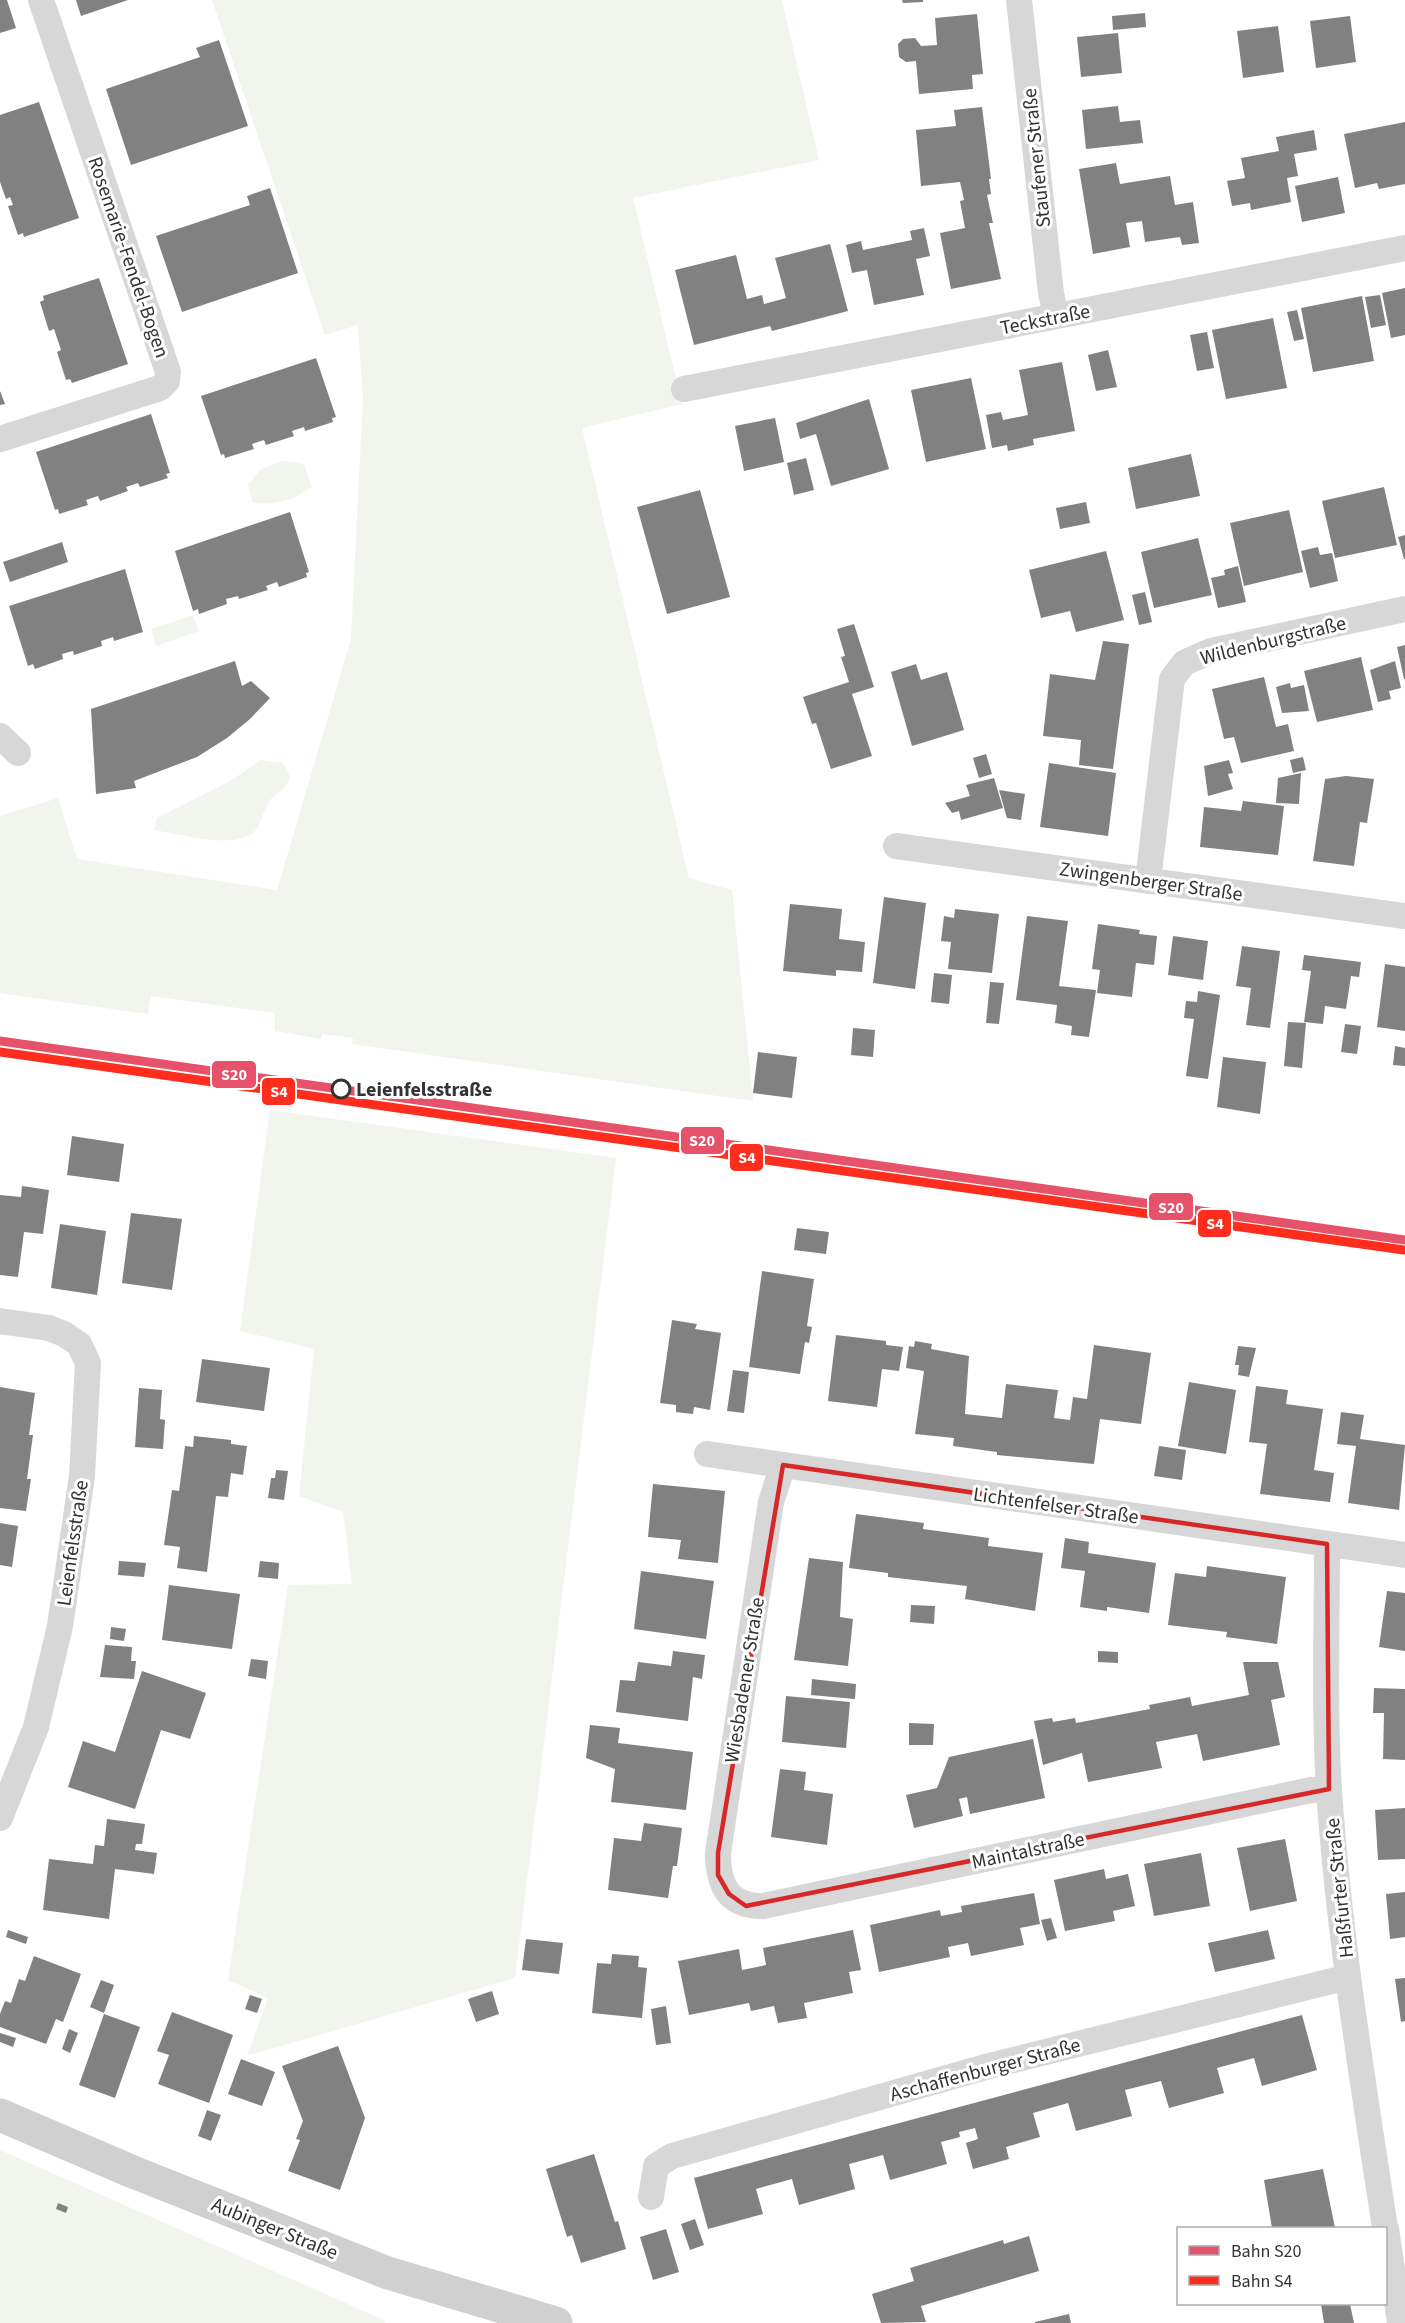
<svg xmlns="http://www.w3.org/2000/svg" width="1405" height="2323" font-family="'Source Sans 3',sans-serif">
<rect width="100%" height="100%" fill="#fff"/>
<path fill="#f1f5ed" d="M212,0H782L819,160L633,198L682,404L582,428L689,878L732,890L753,1101L352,1044L353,1038L322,1034L321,1039L275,1031V1013L151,996L148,1014L0,993V816L58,798L77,859L277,890L351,639L363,399L358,325L325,335Z
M282,461L304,464L312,487C292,501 277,505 253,503L248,485L261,469Z
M193,615L199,631L156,646L151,629Z
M261,760L282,763C299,784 283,786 271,799C263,808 262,824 254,832C233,850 180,834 154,830L157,818L232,780Z
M270,1110L616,1158L515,1978L247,2056L268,1998L228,1980L288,1585L352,1584L343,1512L299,1496L314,1349L240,1331Z
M0,2150L384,2320L385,2323H0Z"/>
<path fill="#818181" d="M0,0H7L16,28L0,33Z
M76,0H128L81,16Z
M902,0H923V2L903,3Z
M1145,13L1146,27L1113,30L1112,16Z
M977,14L983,74L972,75L973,89L919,94L916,61L906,62L899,57L898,44L903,39L915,38L921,46L937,45L935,18Z
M1350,16L1356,62L1316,68L1310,21Z
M1278,26L1284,72L1243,78L1237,31Z
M1118,33L1122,73L1081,77L1077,37Z
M219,40L248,126L131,165L106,89L200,57L196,48Z
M39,102L79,218L24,237L23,233L18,235L8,206L13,205L10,197L6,199L0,182V115Z
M1118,106L1120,122L1140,120L1143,143L1086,149L1082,110Z
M982,107L991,179H989L991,194L987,195L993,223H989L1001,279L951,289L940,233L965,228L960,201L964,200L960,182L921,186L916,130L956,126L954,110Z
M1405,122V184L1379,189L1377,183L1355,188L1344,134Z
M1314,130L1317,150L1294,154L1298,176L1287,178L1291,202L1251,210L1250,203L1232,206L1227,181L1245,178L1241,158L1279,151L1276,137Z
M1116,163L1120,184L1170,176L1175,205L1193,202L1199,243L1182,245L1180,237L1145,242L1142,221L1126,223L1130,247L1093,254L1079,169Z
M1338,177L1345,213L1302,222L1295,186Z
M270,188L298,273L182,312L156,236L250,205L247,196Z
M924,228L930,256L916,259L924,295L874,305L867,270L852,273L846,245L861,241L863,250L912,240L910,231Z
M830,244L848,311L772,331L770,326L694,345L675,270L736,255L747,299L762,295L764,304L786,298L775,258Z
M99,278L128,364L72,383L70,379L66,380L57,352L61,350L54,329L49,331L40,302L44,300L43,296Z
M1405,288V335L1391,338L1382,293Z
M1380,295L1386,325L1371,328L1365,297Z
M1362,296L1374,361L1313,372L1301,308Z
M1297,310L1304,339L1294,341L1287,312Z
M1273,318L1287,388L1226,399L1212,330Z
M1207,332L1214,368L1197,371L1190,335Z
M1108,350L1117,387L1096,391L1088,355Z
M316,358L336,417L332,418L333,422L305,431L304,427L292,431L294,436L266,445L264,440L252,444L254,449L225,458L224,454L221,455L201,396Z
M1062,362L1075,431L1033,439L1034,445L1008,451L1007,445L992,448L986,415L1001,412L1003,420L1028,415L1019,370Z
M971,378L986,449L926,462L911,390Z
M0,391L5,404L0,405Z
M869,399L889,469L831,486L816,434L800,439L796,423Z
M151,414L170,473L166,474L168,478L140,487L138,483L126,487L128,491L100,501L98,496L86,500L88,505L59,514L58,509L55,510L36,452Z
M775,418L784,462L744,471L735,426Z
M1191,454L1200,496L1136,509L1128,468Z
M806,458L814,490L794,495L787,463Z
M1384,487L1397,545L1335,558L1322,501Z
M700,490L730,597L667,614L637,507Z
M1086,502L1090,523L1060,529L1056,508Z
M1289,510L1303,572L1244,586L1230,523Z
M290,512L309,572L306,573L307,577L279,587L277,582L266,586L268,590L239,599L238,596L226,599L227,604L199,614L198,609L193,611L175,551Z
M1405,535V559H1404L1398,537Z
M1198,538L1212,595L1154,608L1141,552Z
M62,542L68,562L10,582L3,562Z
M1318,547L1320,555L1332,553L1338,581L1310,588L1301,551Z
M1106,551L1124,620L1076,632L1070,611L1041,618L1029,570Z
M1238,566L1246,602L1218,608L1211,578L1225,575L1224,570Z
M125,569L143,632L114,641L113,637L101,641L102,646L74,655L73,651L62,654L63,659L35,669L33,664L28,666L9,606Z
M1145,592L1152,622L1139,625L1132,595Z
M854,624L874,687L852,694L872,756L831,769L816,723L812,724L803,697L849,682L841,657L845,656L837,629Z
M1103,641L1129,644L1113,769L1079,765L1081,740L1043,736L1050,674L1095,680Z
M1405,645V679H1404L1397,647Z
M1361,657L1373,710L1317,722L1304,671Z
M235,661L242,686L251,681L270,698L250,719L227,738L197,757L134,781L136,788L96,794L91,709Z
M1395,661L1401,688L1389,691L1391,699L1378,702L1370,670Z
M916,664L921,680L947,672L964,730L912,746L891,672Z
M1264,677L1276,727L1288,724L1294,751L1241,763L1234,737L1224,739L1212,689Z
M1290,683L1291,688L1304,685L1309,711L1282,713L1276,687Z
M986,754L992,774L979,778L973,758Z
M1303,757L1306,770L1293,773L1290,760Z
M1229,760L1233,773L1228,774L1233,789L1208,796L1204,766Z
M1049,763L1116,773L1108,836L1040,827Z
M1301,773L1299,804L1276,803L1278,778Z
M1346,776L1374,779L1367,823L1360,822L1354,866L1313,861L1325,779Z
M994,778L1003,808L961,820L959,811L952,813L945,803L970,796L966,785Z
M999,790L1025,794L1021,820L1007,818Z
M1243,801L1284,806L1278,855L1200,847L1204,807L1241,811Z
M884,897L926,903L915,989L873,983Z
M790,904L842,909L839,939L865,942L862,972L836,970V976L783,971Z
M955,909L999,914L992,973L948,969L951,942L941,941L944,916L954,918Z
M1027,916L1068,921L1059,986L1096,990L1089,1037L1071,1035L1072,1026L1055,1023L1057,1005L1016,1000Z
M1098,924L1140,930L1139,934L1157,936L1154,965L1136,963L1132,997L1097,993L1100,970L1092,969Z
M1173,936L1208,941L1203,980L1168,975Z
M1242,946L1280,951L1270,1028L1246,1025L1251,988L1236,986Z
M1304,955L1361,962L1359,977L1351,976L1346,1009L1325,1006L1323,1024L1304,1022L1311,971L1302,970Z
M1385,964L1405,967V1031L1377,1027Z
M934,973L952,975L949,1004L931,1002Z
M990,982L1004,983L999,1024L986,1023Z
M1198,991L1220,995L1208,1079L1186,1076L1194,1019L1184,1018L1186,1001L1197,1002Z
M1288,1022L1306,1023L1302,1068L1284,1066Z
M1345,1024L1361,1026L1357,1054L1341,1052Z
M853,1028L875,1030L873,1057L851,1055Z
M1395,1046L1405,1048V1066L1393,1065Z
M758,1052L797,1057L792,1098L753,1093Z
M1223,1057L1266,1062L1260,1114L1217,1107Z
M72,1136L124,1144L119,1182L67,1175Z
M22,1186L49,1190L43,1234L24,1232L18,1277L0,1275V1195L21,1197Z
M131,1213L182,1219L172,1290L122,1283Z
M60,1224L106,1231L97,1295L51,1288Z
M797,1228L829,1232L826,1254L794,1250Z
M762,1271L814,1279L807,1326L812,1327L809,1343L805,1342L800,1374L749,1367Z
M672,1320L697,1324L695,1329L721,1333L710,1410L694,1407L693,1414L684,1413L676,1412V1405L660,1403Z
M836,1335L886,1341V1345L903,1347L899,1371L882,1369L877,1407L828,1401Z
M915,1341L932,1344L931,1349L969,1356L965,1414L1002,1418L1006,1384L1058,1390L1054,1418L1070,1420L1073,1397L1087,1399L1094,1345L1151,1353L1141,1424L1100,1419L1094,1464L997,1455V1452L953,1446L954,1438L915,1434L924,1371L906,1368L909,1346L914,1347Z
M1238,1346L1256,1348L1249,1377L1238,1375L1239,1365H1235Z
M202,1359L270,1368L264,1411L196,1402Z
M733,1370L749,1372L744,1413L727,1411Z
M1189,1382L1236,1390L1226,1454L1178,1446Z
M1256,1386L1288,1390L1286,1404L1323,1409L1314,1470L1334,1473L1330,1502L1260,1494L1267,1444L1249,1442Z
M0,1387L35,1393L29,1435H33L27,1479H31L26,1511L0,1508Z
M139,1388L162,1390L160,1419L165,1420L163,1449L135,1447Z
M1341,1412L1364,1415L1360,1439L1405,1445L1399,1510L1348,1503L1356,1446L1337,1444Z
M194,1436L231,1440V1444L247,1446L243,1475L231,1473L228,1497L216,1496L207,1572L177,1568L180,1547L164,1545L172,1490L179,1491L185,1446L193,1447Z
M1159,1446L1186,1450L1182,1480L1154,1476Z
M276,1470L288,1471L284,1500L268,1498L271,1478H275Z
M653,1484L725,1491L718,1563L678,1559L681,1540L648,1537Z
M856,1514L924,1523L923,1529L989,1538L988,1546L1043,1553L1035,1611L965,1599L967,1586L888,1577V1573L849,1568Z
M0,1523L18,1526L12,1567L0,1565Z
M1065,1538L1089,1542L1088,1553L1156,1563L1149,1613L1107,1607V1611L1080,1607L1085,1571L1061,1568Z
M809,1558L843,1562L840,1617L853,1619L848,1666L794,1660Z
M119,1561L146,1563L144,1577L118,1575Z
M260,1561L279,1563L278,1579L258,1577Z
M1207,1566L1286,1577L1277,1644L1226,1637L1227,1632L1168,1625L1175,1573L1206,1577Z
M641,1571L714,1581L706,1639L634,1629Z
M169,1585L240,1594L232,1649L162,1640Z
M1387,1591L1405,1593V1651L1379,1647Z
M911,1605L935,1606L934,1624L910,1622Z
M111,1627L126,1629L124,1641L110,1639Z
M105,1645L132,1647L131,1661H136L134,1679L100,1677Z
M673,1651L705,1655L702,1679L693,1677L688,1721L616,1712L620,1680L635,1681L638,1662L671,1666Z
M1098,1651L1118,1652V1663L1098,1662Z
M251,1659L268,1661L266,1679L248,1676Z
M1243,1662H1278L1285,1697L1271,1700L1280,1745L1203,1761L1197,1734L1156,1742L1162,1768L1088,1782L1082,1753L1043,1765L1034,1721L1052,1718L1053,1722L1075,1718L1076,1723L1150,1709L1149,1705L1190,1697L1192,1706L1249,1695Z
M142,1671L206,1693L190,1739L161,1730L135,1809L68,1787L83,1741L115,1752Z
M812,1679L856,1684L855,1699L811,1695Z
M1374,1688L1405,1689V1760L1383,1759L1384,1713H1373Z
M786,1696L850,1702L846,1748L782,1742Z
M909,1723L934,1724L933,1745H909Z
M590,1725L620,1728L618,1743L693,1752L686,1810L611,1802L615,1769L586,1758Z
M1033,1739L1045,1798L970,1814L967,1797L959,1799L963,1816L914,1828L906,1795L937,1788L949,1757Z
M780,1769L806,1772L804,1790L833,1794L827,1845L771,1837Z
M1405,1808V1859L1378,1860L1375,1810Z
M107,1819L145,1824L142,1844H136L135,1850L157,1853L154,1874L115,1869L109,1919L43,1910L49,1859L93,1864L95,1845L104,1846Z
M644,1823L682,1828L677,1866H673L668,1898L608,1890L614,1838L641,1841Z
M1285,1839L1297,1901L1250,1911L1237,1848Z
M1201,1853L1210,1906L1154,1916L1144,1864Z
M1104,1869L1106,1879L1128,1874L1135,1906L1113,1911L1115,1921L1065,1931L1054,1880Z
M1405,1892V1937L1390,1939L1386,1894Z
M1034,1893L1040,1924L1020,1928L1024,1945L971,1956L968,1943L948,1947L950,1957L879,1972L870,1925L940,1910L941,1916L962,1912L961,1906Z
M1051,1918L1057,1938L1047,1941L1041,1920Z
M8,1930L28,1937L26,1944L6,1937Z
M853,1930L861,1970L849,1972L853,1993L804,2003L807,2018L778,2023L774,2006L751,2011L749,2003L689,2015L678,1961L739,1949L742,1970L766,1965L763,1948Z
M1268,1930L1275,1959L1215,1972L1208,1943Z
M526,1939L563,1943L559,1974L522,1970Z
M612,1954L639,1956L638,1967L647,1968L642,2018L592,2013L597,1963L611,1964Z
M34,1956L81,1974L63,2022L56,2019L46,2044L0,2027V2014L5,2001L11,2003L19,1979L25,1981Z
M1405,1978V2021L1401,2022L1395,1979Z
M101,1980L114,1985L104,2013L90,2007Z
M492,1991L499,2014L476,2022L468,1999Z
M250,1995L262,1999L257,2013L245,2009Z
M666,2006L671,2043L656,2045L651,2009Z
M172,2012L233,2035L209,2103L158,2084L169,2055L157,2051Z
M104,2014L140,2027L115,2098L79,2085Z
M1302,2015L1317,2070L1262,2086L1254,2058L1217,2068L1224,2093L1169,2108L1161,2081L1125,2090L1132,2116L1076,2131L1068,2103L1033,2113L1040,2137L1006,2147L1009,2159L973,2169L966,2143L978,2139L975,2128L959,2132L960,2137L941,2142L947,2164L890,2180L883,2155L849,2164L855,2189L799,2205L792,2179L756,2189L763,2214L708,2229L694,2178Z
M69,2029L78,2033L70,2053L62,2049Z
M0,2033L16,2038L13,2047L0,2042Z
M338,2046L365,2118L340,2190L288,2171L300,2140L296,2139L303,2121L282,2066Z
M241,2059L275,2072L262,2106L228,2094Z
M207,2110L221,2115L211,2141L198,2136Z
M594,2154L615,2222L618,2221L626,2249L581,2263L572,2235L567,2237L546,2169Z
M1323,2169L1335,2228H1272L1264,2180Z
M58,2203L68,2207L66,2213L56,2209Z
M695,2219L704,2245L690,2250L681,2224Z
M666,2229L679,2272L653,2280L640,2237Z
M1029,2236L1039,2271L921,2306L926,2322L881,2323L872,2294L914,2281L910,2268L1003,2240L1004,2244Z
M1321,2304H1350L1354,2323H1324Z
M1069,2314L1071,2323H1035V2322Z"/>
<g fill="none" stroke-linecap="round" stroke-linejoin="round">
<path stroke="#d7d7d7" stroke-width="26" d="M1019,0L1051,293L1056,316
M684,389L1405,248
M0,439L160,388L167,381L168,372L41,0
M0,736L18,753
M896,846L1405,916
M1148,881L1172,679L1184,663L1211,651L1405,609
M0,1321L49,1328L64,1334L79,1344L88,1363L82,1476L60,1626L36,1727L0,1818
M707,1454L1405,1555
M783,1465L771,1502L718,1853C718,1885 728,1906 763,1906L1311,1790L1329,1789
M1327,1544C1327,1626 1324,1709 1329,1790C1339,1937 1363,2083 1385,2228
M651,2197L656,2166L672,2156L989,2066L1348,1977
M1386,2229L1400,2323"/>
<path stroke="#d0d0d0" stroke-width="33" d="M0,2115L133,2172L388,2273L556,2323"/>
<defs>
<path id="rail-1" d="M0,1041L1405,1240"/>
<path id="rail-2" d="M0,1052L1404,1250"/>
</defs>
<use href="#rail-1" stroke="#fff" stroke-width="14"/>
<use href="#rail-2" stroke="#fff" stroke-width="14"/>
<use href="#rail-1" stroke="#e7526b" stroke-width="9"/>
<use href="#rail-2" stroke="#ff2d1d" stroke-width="9"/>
</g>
<path fill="none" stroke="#d62828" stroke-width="4.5" stroke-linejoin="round" d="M783,1465L1327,1544L1329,1789L746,1906L729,1894L718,1875V1853Z"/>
<circle fill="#fff" stroke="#333" stroke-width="3" cx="341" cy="1089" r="9"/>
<g text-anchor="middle" stroke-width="6" stroke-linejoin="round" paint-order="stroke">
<g font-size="20" fill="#333" stroke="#fff">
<text transform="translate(1036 158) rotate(-96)" y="7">Staufener Straße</text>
<text transform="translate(129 257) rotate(71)" y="7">Rosemarie-Fendel-Bogen</text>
<text transform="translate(1045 319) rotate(-11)" y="7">Teckstraße</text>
<text transform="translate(1273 640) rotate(-14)" y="7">Wildenburgstraße</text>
<text transform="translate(1151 881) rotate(8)" y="7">Zwingenberger Straße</text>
<text transform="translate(1056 1505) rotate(8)" y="7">Lichtenfelser Straße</text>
<text transform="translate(72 1543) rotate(-82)" y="7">Leienfelsstraße</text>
<text transform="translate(744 1680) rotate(-81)" y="7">Wiesbadener Straße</text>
<text transform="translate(1028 1850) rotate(-12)" y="7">Maintalstraße</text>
<text transform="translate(1339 1888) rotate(-96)" y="7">Haßfurter Straße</text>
<text transform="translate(985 2069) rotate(-15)" y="7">Aschaffenburger Straße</text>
<text transform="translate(275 2228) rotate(22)" y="7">Aubinger Straße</text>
</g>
<g font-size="20" font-weight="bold" fill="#333" stroke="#fff" text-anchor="start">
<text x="356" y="1096">Leienfelsstraße</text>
</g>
</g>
<g stroke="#fff" stroke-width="2">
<rect x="211" y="1060" width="46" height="29" rx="6" fill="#e7526b"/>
<rect x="261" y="1077" width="35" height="29" rx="6" fill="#ff2d1d"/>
<rect x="680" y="1126" width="45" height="29" rx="6" fill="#e7526b"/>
<rect x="729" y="1143" width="35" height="29" rx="6" fill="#ff2d1d"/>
<rect x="1148" y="1192" width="46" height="29" rx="6" fill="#e7526b"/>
<rect x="1197" y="1209" width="35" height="29" rx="6" fill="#ff2d1d"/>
</g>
<g font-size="16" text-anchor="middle" font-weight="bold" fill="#fff">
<text x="234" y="1080">S20</text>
<text x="279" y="1097">S4</text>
<text x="702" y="1146">S20</text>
<text x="747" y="1163">S4</text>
<text x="1171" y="1213">S20</text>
<text x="1215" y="1229">S4</text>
</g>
<rect x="1177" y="2227" width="210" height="78" fill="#ffffff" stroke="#adadad" stroke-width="1.5"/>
<rect x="1189" y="2246" width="30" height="9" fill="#e7526b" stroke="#adadad" stroke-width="1.5"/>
<text x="1231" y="2257" font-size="18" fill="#333333">Bahn S20</text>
<rect x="1189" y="2276" width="30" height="9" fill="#ff2d1d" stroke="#adadad" stroke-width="1.5"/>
<text x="1231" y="2287" font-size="18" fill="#333333">Bahn S4</text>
</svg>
